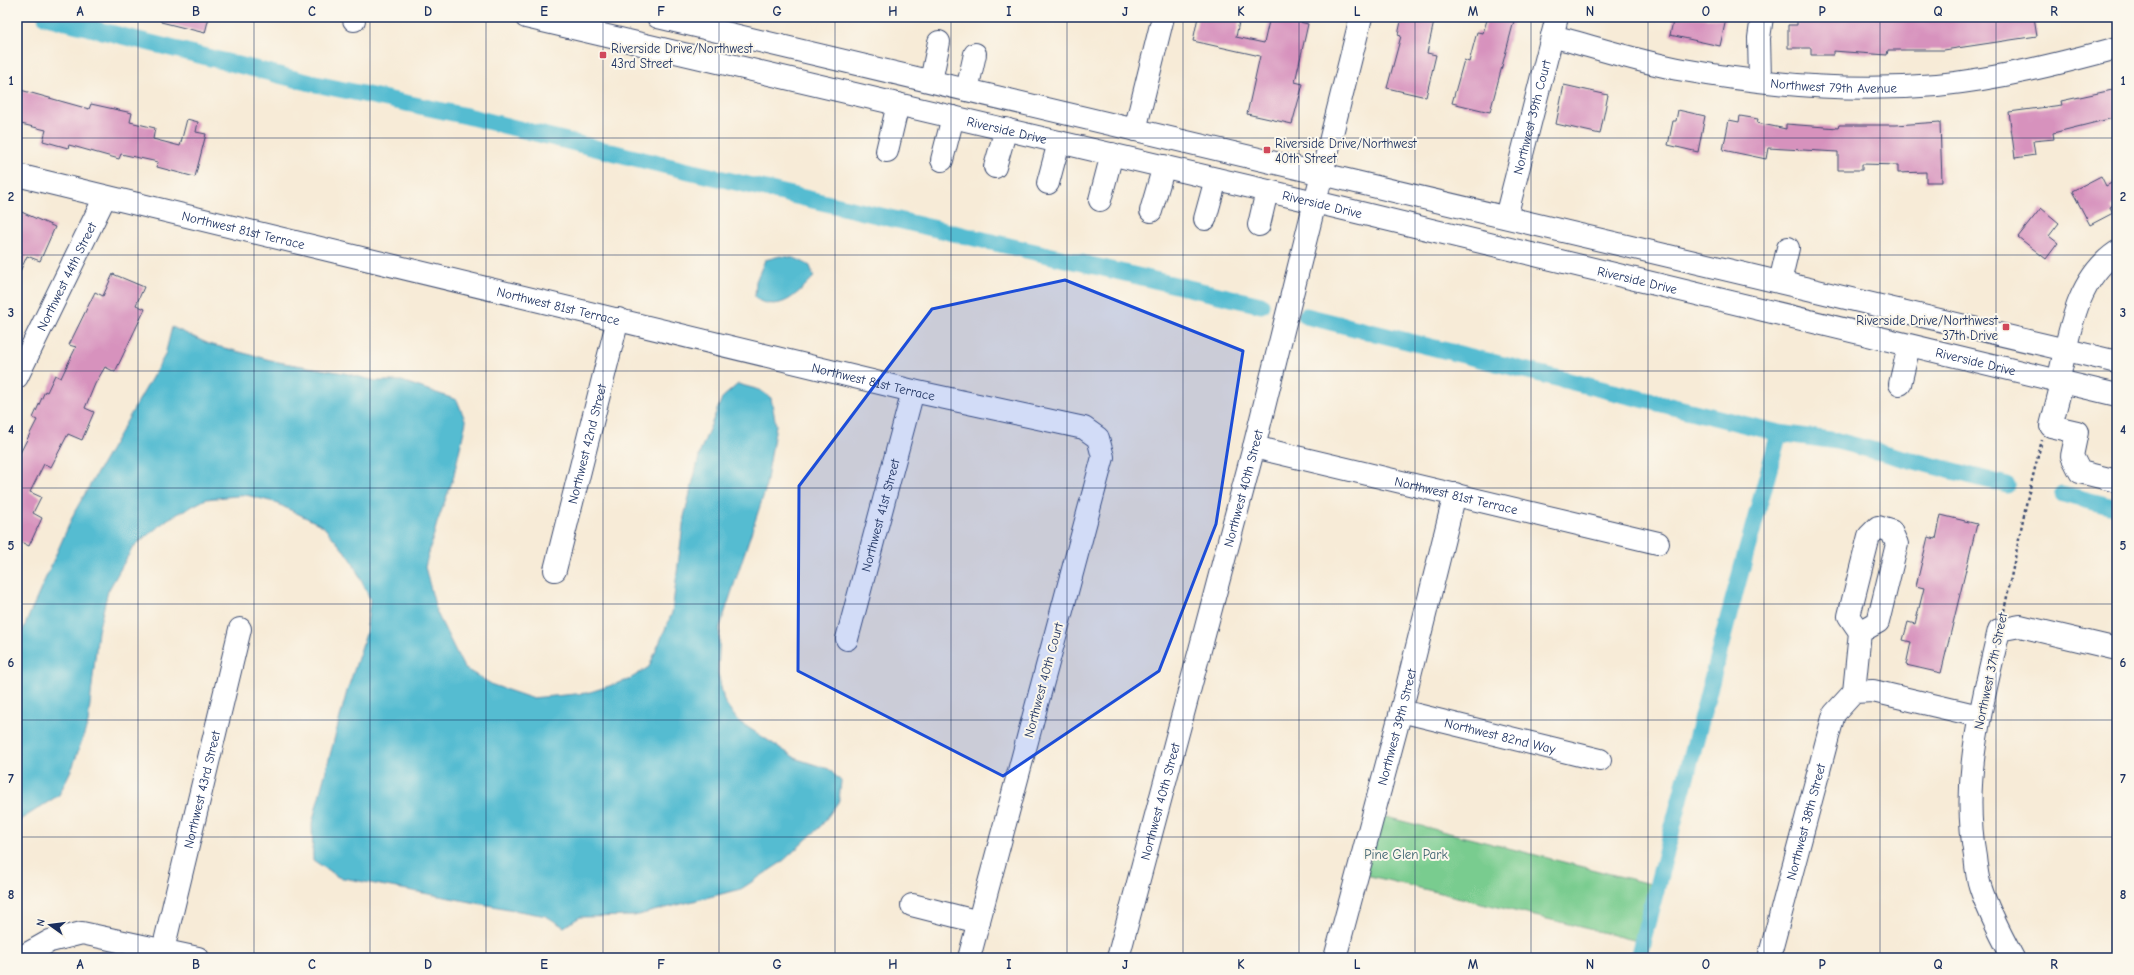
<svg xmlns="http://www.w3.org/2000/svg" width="2134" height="975" font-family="'Comic Neue',sans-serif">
<rect width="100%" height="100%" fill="#fbf7ec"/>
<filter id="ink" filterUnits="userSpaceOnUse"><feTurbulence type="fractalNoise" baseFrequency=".025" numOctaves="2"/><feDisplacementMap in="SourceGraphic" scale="8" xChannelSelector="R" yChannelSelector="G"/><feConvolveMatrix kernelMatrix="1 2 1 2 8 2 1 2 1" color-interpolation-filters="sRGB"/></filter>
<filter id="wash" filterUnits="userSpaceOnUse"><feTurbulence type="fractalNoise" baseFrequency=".012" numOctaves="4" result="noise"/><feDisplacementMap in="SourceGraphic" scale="16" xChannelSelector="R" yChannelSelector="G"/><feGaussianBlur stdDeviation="0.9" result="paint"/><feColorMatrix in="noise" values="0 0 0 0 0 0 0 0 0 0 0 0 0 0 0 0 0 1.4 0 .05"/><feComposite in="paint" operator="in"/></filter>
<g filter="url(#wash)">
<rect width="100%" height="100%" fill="#f7ebd7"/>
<path fill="#79cc8f" stroke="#4a7e76" d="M1382,816L1654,885L1638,941L1366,875Z"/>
<path fill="#54bcd1" stroke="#387698" d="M780,256C794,257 798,259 810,266L814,277C800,290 787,308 766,303C761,302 759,301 755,297L756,281L765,260Z
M172,327L209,344L278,362L344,373L376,381H402L457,400L466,422L453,479L437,523L425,567L437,613L464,668L493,685L531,698L587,693L628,680L649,667L672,613L684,517L701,449L722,398L738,384L760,390L771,398L776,425L765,491L720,627L718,673L724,701L738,721L797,759L829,769L841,781L839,801L821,826L782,862L741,889L634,916L580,917L564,927L546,916L338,877L313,860L312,823L347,691L366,634L370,599L351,559L323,526L274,502L246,495L206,499L168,519L133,547L108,591L98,631L88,723L73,766L59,795L17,822V643L75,511L165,355Z"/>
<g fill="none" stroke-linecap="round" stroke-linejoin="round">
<path stroke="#54bcd1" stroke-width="17" d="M46,17L311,83L467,116L663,165L1261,305
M1306,316L1779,433L1837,441L2007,485
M2063,494L2117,508
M1638,958L1730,611L1779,433"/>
</g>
<g id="blocks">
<path fill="#d792bd" d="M161,17H209L205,33L161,22Z
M1198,17H1240L1236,37L1264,43L1270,17H1279L1308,24L1295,82L1303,84L1292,124L1247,114L1260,56L1193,41Z
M1402,17H1435L1427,53L1436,55L1426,97L1387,88L1401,36L1398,35Z
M1488,17H1515L1490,112L1452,103L1464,60L1469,62L1477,32L1483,33Z
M1674,17L1726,19L1720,46L1670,35Z
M1797,17H2034L2037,36L1944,50H1888L1887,55L1833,51V55H1811V48H1788V25H1797Z
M1564,85L1608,95L1600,134L1556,124Z
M17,89L89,109L91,104L132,113L130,122L155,128L153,139L180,146L187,119L198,122L196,132L206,134L195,177L157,167L158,162L121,154L119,159L69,145L68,148L43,141L46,130L17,123Z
M2117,89V117L2053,133L2054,139L2033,141L2035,155L2015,158L2009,112L2062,105L2061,101Z
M1678,110L1705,116L1698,152L1668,145L1673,121H1676Z
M1740,116L1758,119L1757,123L1786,129V124L1838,128L1839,125H1896L1940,122L1942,182H1926V172L1898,173V165L1862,164V170H1838V152L1768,148L1766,159L1723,150L1729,120L1739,122Z
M2101,176L2106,186L2117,180V203L2110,207L2113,213L2090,225L2072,191Z
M2041,208L2059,223L2049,236L2058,243L2046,259L2018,237Z
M17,210L55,227L40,261L27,256L17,278Z
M113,274L144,287L136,305L145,309L115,372L105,367L95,384L85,408L94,412L82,440L68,434L51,467L44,464L30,492L41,497L33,513L42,518L29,546L17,540V459L37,420L33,418L45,391L47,392L55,375L61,378L76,347L69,345L95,292L103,296Z
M1941,515L1977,524L1941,673L1906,665L1911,642L1903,640L1908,622L1915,624L1924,588L1916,586L1928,537L1936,539Z"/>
</g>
</g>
<g filter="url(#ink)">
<use href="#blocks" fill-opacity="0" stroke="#3c4b70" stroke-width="1"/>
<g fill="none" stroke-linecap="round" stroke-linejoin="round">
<defs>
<g id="minor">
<path id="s1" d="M526,17L1315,202L2117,395"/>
<path d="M658,17L2117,362"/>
<path d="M354,20V17"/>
<path id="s2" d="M1552,36C1595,47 1639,62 1684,70C1766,85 1853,92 1937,85C1998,79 2058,64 2117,48"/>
<path d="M931,81L939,42"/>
<path d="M1760,81L1759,38L1762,17"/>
<path d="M967,90L975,54"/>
<path d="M1135,130L1163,17"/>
<path d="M887,151L898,104"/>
<path d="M942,160L953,117"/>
<path d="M995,167L1006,129"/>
<path id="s3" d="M17,175L913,391L1084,428L1098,438L1103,457L969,958"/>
<path d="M1048,183L1059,142"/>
<path d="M1100,200L1112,154"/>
<path d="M1151,211L1164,166"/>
<path id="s4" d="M1506,217L1557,17"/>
<path d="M1205,219L1216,179"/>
<path d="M1259,225L1267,191"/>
<path d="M1780,282L1788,248"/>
<path id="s5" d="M17,377L105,197"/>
<path d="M2058,382C2069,336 2075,280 2117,252"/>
<path d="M2062,383L2051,426L2077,432L2072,456L2080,472L2117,481"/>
<path d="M1900,384L1909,346"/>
<path id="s6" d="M1254,447L1658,543"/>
<path id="s7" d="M555,570L618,319"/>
<path id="s8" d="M847,639L913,391"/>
<path d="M1854,692L1860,632L1849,616L1869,536L1878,527L1891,531L1897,544L1878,622L1860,632"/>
<path id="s9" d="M1401,711L1600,760"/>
<path d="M912,905L979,922"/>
<path id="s10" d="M163,950L240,629"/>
<path d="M20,958L50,941L82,933L198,958"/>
<path id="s11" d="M1118,958L1254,447L1361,17"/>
<path id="s12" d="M1335,958L1401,711L1455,494"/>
<path id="s13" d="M1769,958L1834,714L1854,692L1873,691L1979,716"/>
<path d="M2013,958C2000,934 1988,911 1980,886C1977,877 1976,866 1975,856C1961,778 1982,705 1999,630L2020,626L2117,649"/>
</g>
</defs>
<use href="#minor" stroke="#3c4b70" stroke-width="24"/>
<path stroke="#3c4b70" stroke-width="2.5" stroke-dasharray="3 3" stroke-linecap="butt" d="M2004,611L2027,500L2042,440"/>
<use href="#minor" stroke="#fff" stroke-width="22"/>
</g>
</g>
<path fill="#1d4ed8" fill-opacity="0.2" stroke="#1d4ed8" stroke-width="3" stroke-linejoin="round" d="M1065,280L1243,351L1216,524L1159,671L1003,776L798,671L799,486L932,309Z"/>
<path fill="none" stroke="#1b2f5e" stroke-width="1" stroke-opacity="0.55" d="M138,17V958M254,17V958M370,17V958M486,17V958M603,17V958M719,17V958M835,17V958M951,17V958M1067,17V958M1183,17V958M1299,17V958M1415,17V958M1531,17V958M1648,17V958M1764,17V958M1880,17V958M1996,17V958M17,138H2117M17,255H2117M17,371H2117M17,488H2117M17,604H2117M17,720H2117M17,837H2117"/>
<g fill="#d1495b" stroke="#fbf7ec" stroke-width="1.5">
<rect x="599" y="51" width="8" height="8" rx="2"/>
<rect x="1263" y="146" width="8" height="8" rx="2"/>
<rect x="2002" y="323" width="8" height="8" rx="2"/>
</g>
<g text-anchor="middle" stroke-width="4" stroke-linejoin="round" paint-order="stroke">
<g font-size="13" fill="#1b2f5e" stroke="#fbf7ec" text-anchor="start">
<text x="611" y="53">Riverside Drive/Northwest<tspan x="611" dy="15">43rd Street</tspan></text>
<text x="1275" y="148">Riverside Drive/Northwest<tspan x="1275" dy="15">40th Street</tspan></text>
<text x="1998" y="325" text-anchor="end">Riverside Drive/Northwest<tspan x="1998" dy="15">37th Drive</tspan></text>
</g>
<g font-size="13" fill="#1b2f5e" stroke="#fbf7ec">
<text dy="5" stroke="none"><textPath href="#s2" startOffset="287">Northwest 79th Avenue</textPath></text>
<text dy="5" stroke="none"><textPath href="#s4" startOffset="103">Northwest 39th Court</textPath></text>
<text dy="5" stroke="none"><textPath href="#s1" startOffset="494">Riverside Drive</textPath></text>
<text dy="5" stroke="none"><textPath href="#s1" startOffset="818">Riverside Drive</textPath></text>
<text dy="5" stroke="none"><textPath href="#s3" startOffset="233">Northwest 81st Terrace</textPath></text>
<text dy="5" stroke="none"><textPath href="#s5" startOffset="112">Northwest 44th Street</textPath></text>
<text dy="5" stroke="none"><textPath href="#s1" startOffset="1142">Riverside Drive</textPath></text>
<text dy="5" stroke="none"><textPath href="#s3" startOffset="557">Northwest 81st Terrace</textPath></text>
<text dy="5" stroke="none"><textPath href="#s1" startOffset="1490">Riverside Drive</textPath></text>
<text dy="5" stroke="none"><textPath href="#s3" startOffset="881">Northwest 81st Terrace</textPath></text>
<text dy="5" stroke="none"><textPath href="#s7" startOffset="130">Northwest 42nd Street</textPath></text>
<text dy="5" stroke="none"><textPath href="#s11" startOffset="486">Northwest 40th Street</textPath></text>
<text dy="5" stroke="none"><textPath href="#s6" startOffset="208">Northwest 81st Terrace</textPath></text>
<text dy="5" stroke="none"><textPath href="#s8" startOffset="128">Northwest 41st Street</textPath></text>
<text transform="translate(1990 671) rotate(-78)" y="5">Northwest 37th Street</text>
<text transform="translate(1043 680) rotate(-75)" y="5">Northwest 40th Court</text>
<text dy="5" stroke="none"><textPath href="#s12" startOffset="239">Northwest 39th Street</textPath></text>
<text dy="5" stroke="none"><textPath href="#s9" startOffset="102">Northwest 82nd Way</textPath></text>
<text dy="5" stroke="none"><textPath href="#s10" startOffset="165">Northwest 43rd Street</textPath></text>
<text dy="5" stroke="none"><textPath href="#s11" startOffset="162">Northwest 40th Street</textPath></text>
<text dy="5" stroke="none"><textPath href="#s13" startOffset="141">Northwest 38th Street</textPath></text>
</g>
<g font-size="13" fill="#375e6d" stroke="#fbf7ec">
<text x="1406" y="859">Pine Glen Park</text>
</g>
</g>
<rect width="2134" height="975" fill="none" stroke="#fbf7ec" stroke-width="44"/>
<g transform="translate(50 925) rotate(284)" stroke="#fbf7ec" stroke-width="3" paint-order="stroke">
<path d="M0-3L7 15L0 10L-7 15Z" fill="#1b2f5e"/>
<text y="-6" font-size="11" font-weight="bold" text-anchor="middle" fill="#1b2f5e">N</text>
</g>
<rect x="22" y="22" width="2090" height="931" fill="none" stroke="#1b2f5e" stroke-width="1.5"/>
<g font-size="13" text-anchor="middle" font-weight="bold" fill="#1b2f5e">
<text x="80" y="16">A</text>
<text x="196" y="16">B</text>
<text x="312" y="16">C</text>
<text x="428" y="16">D</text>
<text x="544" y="16">E</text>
<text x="661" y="16">F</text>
<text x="777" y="16">G</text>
<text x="893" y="16">H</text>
<text x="1009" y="16">I</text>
<text x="1125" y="16">J</text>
<text x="1241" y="16">K</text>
<text x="1357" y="16">L</text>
<text x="1473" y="16">M</text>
<text x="1590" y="16">N</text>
<text x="1706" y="16">O</text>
<text x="1822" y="16">P</text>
<text x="1938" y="16">Q</text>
<text x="2054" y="16">R</text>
<text x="11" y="85">1</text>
<text x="2123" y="85">1</text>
<text x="11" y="201">2</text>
<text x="2123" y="201">2</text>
<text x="11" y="317">3</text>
<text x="2123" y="317">3</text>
<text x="11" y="434">4</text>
<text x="2123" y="434">4</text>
<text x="11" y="550">5</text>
<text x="2123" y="550">5</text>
<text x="11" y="667">6</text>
<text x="2123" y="667">6</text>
<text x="11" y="783">7</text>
<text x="2123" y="783">7</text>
<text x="11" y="899">8</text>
<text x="2123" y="899">8</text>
<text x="80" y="969">A</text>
<text x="196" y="969">B</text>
<text x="312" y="969">C</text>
<text x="428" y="969">D</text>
<text x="544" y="969">E</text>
<text x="661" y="969">F</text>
<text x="777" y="969">G</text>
<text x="893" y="969">H</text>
<text x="1009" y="969">I</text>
<text x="1125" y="969">J</text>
<text x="1241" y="969">K</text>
<text x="1357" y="969">L</text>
<text x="1473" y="969">M</text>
<text x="1590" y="969">N</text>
<text x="1706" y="969">O</text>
<text x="1822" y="969">P</text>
<text x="1938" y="969">Q</text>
<text x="2054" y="969">R</text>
</g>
</svg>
